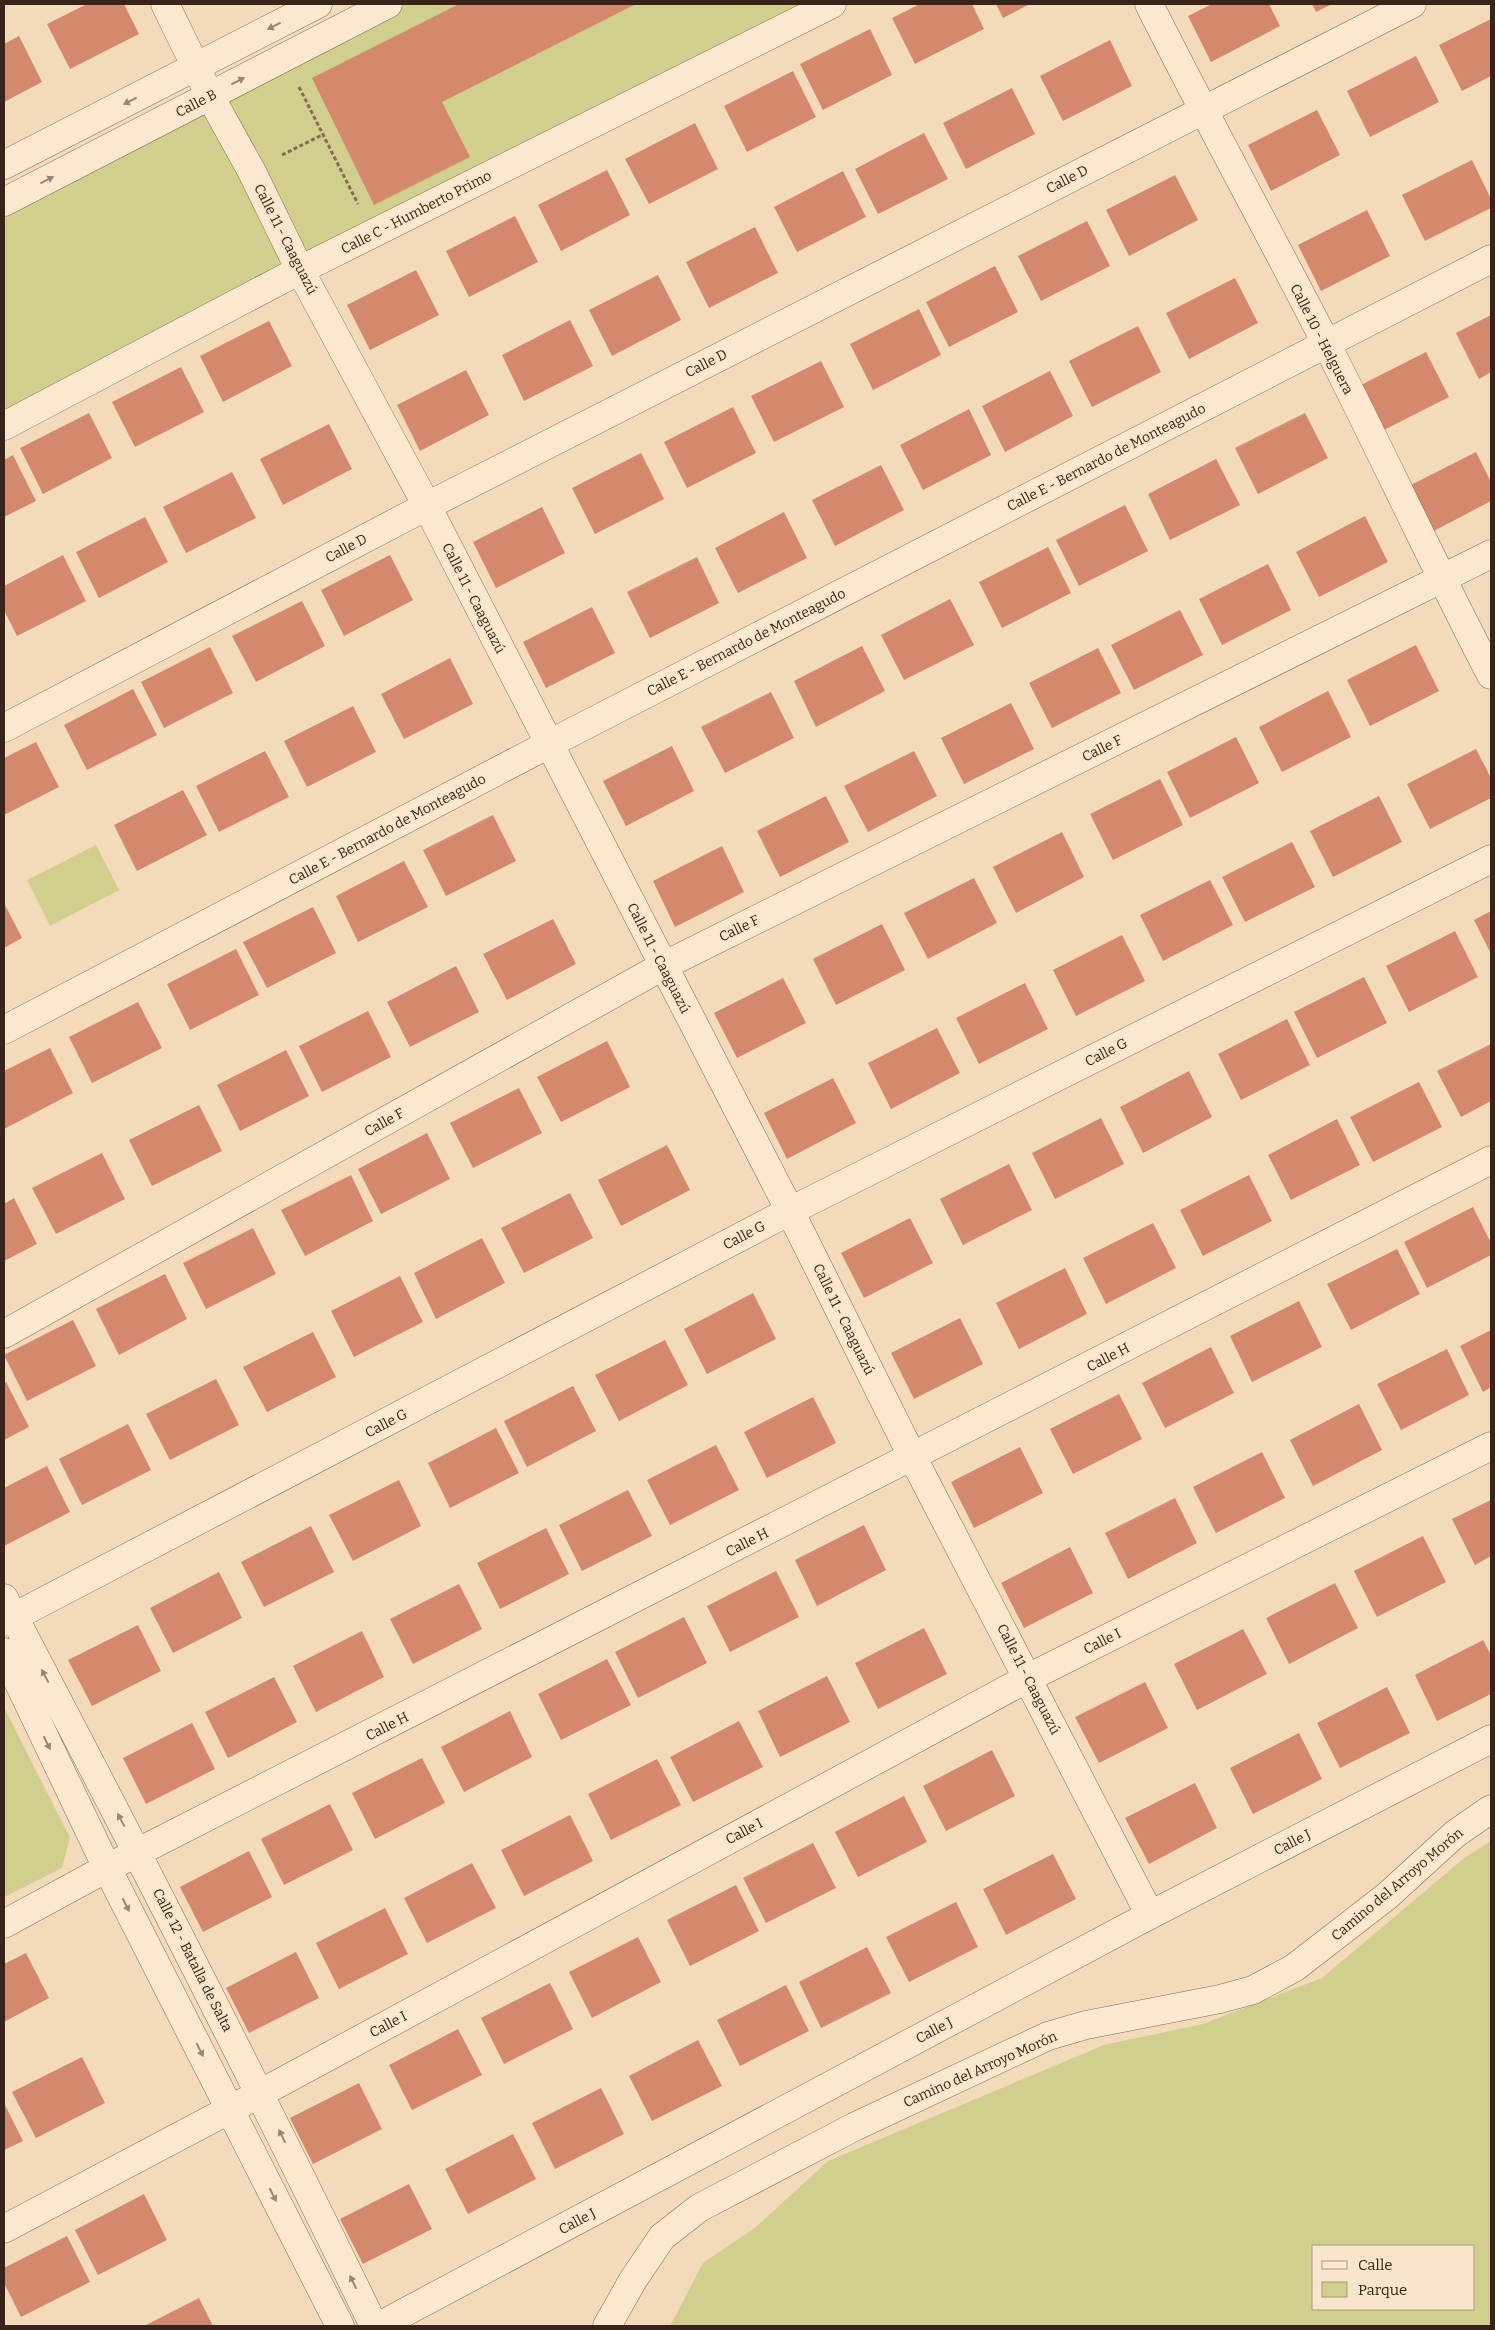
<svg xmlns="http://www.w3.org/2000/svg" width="1495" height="2330" font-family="Bitter,serif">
<rect width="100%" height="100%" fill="#f2dabb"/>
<path fill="#d0cf8e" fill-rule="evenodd" d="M388,4H832L4,426V202Z
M96,845L119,890L50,926L27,880Z
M4,1707L70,1838L62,1868L4,1897Z
M1491,1841V2326H670L703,2263L756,2227L828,2161L1104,2045L1203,2024L1322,1978L1463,1859ZM1314,2246H1474V2309H1314Z"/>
<path fill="#d4896d" d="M87,4H124L139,34L70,69L47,24Z
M459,4H636L442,102L470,157L374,205L312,78Z
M920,4H972L984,29L915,64L892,18Z
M996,4H1030L1003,18Z
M1212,4H1269L1280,26L1211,62L1188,16Z
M1312,4H1332L1316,12Z
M1491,19V76L1462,91L1439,45Z
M870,29L892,75L823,110L800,64Z
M19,36L42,82L4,102V44Z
M1110,40L1132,86L1063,121L1040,76Z
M1416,56L1439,102L1370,137L1347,91Z
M793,71L816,117L747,152L724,106Z
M1012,88L1035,134L966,169L943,123Z
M1317,110L1340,155L1271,191L1248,145Z
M695,123L718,169L649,204L625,159Z
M924,133L948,179L878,214L855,169Z
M1472,160L1491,199V208L1425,241L1402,195Z
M607,170L630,215L561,251L538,205Z
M843,171L866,217L797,252L774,207Z
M1175,175L1198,220L1129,256L1106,210Z
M1367,210L1390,256L1321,291L1298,245Z
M515,216L538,262L469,297L446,251Z
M1087,221L1110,266L1041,301L1018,256Z
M755,227L778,273L709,308L686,262Z
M995,266L1018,312L949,347L926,302Z
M416,270L439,315L370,350L347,305Z
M658,275L681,320L612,356L589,310Z
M1235,278L1258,323L1189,359L1166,313Z
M919,309L941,355L873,390L850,344Z
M1491,315V372L1479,379L1456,333Z
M570,320L593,366L524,401L502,355Z
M269,321L292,366L223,402L200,356Z
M1138,326L1161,372L1092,407L1069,361Z
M1426,352L1449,397L1380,432L1357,387Z
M821,361L844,407L774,442L751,396Z
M181,367L204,412L135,447L112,402Z
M466,370L489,415L420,451L397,405Z
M1050,371L1073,416L1005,452L982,406Z
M733,407L756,453L687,488L664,442Z
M969,409L991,455L923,490L900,445Z
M89,413L112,458L43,494L20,448Z
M1305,413L1328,458L1258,494L1235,448Z
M329,424L352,469L283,505L260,459Z
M1476,452L1491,482V501L1430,533L1407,487Z
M641,453L664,499L595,534L572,488Z
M13,455L36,501L4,517V460Z
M1216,459L1240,505L1170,540L1148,494Z
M881,465L904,510L835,546L812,500Z
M232,472L256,518L186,553L163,507Z
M1125,505L1148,551L1079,586L1056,540Z
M542,507L565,553L496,588L473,542Z
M784,512L807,558L738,593L715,548Z
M1365,516L1388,562L1319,597L1296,552Z
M145,517L168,562L99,598L76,552Z
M1048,547L1071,593L1002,628L979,582Z
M63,555L86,601L17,636L4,610V586Z
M390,555L413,600L344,636L321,590Z
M697,557L719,603L650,638L627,592Z
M1268,564L1291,610L1222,645L1199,599Z
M950,599L974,645L904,680L881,635Z
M302,601L325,646L256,682L232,636Z
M592,607L615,653L546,688L523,642Z
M1180,610L1203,655L1134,690L1111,645Z
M1416,645L1439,691L1370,726L1347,680Z
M862,646L885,691L816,727L794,681Z
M210,647L233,693L164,728L141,682Z
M1098,648L1121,693L1052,728L1029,683Z
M450,658L473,704L404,739L381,694Z
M133,689L157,735L87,770L64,725Z
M1328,691L1351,737L1282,772L1259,727Z
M771,692L794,738L725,773L701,727Z
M1011,703L1034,749L964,784L941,738Z
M353,706L376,752L307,787L284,741Z
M1236,737L1259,783L1190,818L1167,772Z
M36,742L59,787L4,815V758Z
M672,746L694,791L626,826L603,781Z
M1476,749L1491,778V798L1430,829L1407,784Z
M265,751L289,797L219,832L196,786Z
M914,751L937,796L868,832L844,786Z
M1160,779L1183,825L1113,860L1090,814Z
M183,790L207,835L137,871L114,825Z
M826,796L849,842L780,877L757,831Z
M1379,796L1402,842L1333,877L1310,831Z
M493,815L516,861L446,896L423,850Z
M1062,832L1084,877L1016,913L993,867Z
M1292,842L1315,887L1245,922L1222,877Z
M722,846L744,892L675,927L653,881Z
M404,861L428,907L358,942L336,896Z
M974,878L997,923L928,959L904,913Z
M1210,880L1233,925L1163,961L1140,915Z
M4,903L22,938L4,948Z
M313,907L336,953L267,988L243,942Z
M1491,911V954L1474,920Z
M553,919L576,964L507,1000L483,954Z
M882,924L905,970L836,1005L813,959Z
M1455,931L1478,977L1409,1012L1386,966Z
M1122,935L1145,981L1076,1016L1053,970Z
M236,949L259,995L190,1030L167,984Z
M456,966L479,1012L410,1047L387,1002Z
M1364,977L1387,1023L1317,1058L1294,1012Z
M783,978L806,1023L737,1058L714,1013Z
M1025,983L1048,1029L979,1064L956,1018Z
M138,1002L162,1048L92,1083L69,1037Z
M368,1011L391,1057L322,1092L299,1046Z
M1287,1019L1310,1065L1241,1100L1218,1054Z
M937,1028L960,1073L891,1109L868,1063Z
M607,1041L630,1087L561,1122L537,1077Z
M1491,1044V1101L1461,1117L1437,1071Z
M50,1048L73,1093L4,1129V1071Z
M286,1050L309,1096L240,1131L217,1085Z
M1189,1071L1212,1117L1143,1153L1120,1107Z
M833,1078L856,1123L787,1159L764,1113Z
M1419,1082L1442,1127L1373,1162L1350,1117Z
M519,1088L542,1133L473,1168L450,1123Z
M199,1105L222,1151L152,1186L129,1140Z
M1101,1118L1124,1164L1055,1199L1032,1153Z
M1337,1119L1360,1165L1291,1200L1268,1155Z
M427,1133L450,1179L381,1214L358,1169Z
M667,1145L690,1190L621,1226L598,1180Z
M102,1153L125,1199L56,1234L32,1188Z
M1009,1164L1032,1210L963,1245L940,1199Z
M351,1175L373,1221L305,1256L281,1210Z
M1249,1175L1272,1221L1203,1256L1180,1210Z
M570,1193L593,1238L524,1273L501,1228Z
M14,1198L37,1244L4,1261V1204Z
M1473,1207L1491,1243V1255L1427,1288L1404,1242Z
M910,1218L933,1263L864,1298L841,1253Z
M1153,1223L1176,1268L1106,1304L1083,1258Z
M253,1228L276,1274L206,1309L183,1263Z
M482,1238L505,1283L436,1319L414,1273Z
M1397,1249L1420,1294L1351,1330L1327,1284Z
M1065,1268L1087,1314L1019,1349L996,1303Z
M165,1274L187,1319L119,1355L96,1309Z
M400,1276L423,1322L354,1357L331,1311Z
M753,1293L776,1339L707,1374L684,1329Z
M1299,1301L1322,1347L1252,1382L1230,1336Z
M960,1318L983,1364L914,1399L891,1353Z
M73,1320L96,1366L27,1401L4,1355Z
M1491,1330V1387L1483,1392L1460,1346Z
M313,1332L336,1377L267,1412L243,1367Z
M665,1340L688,1385L619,1421L595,1375Z
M1211,1347L1234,1393L1165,1428L1142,1383Z
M1447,1349L1469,1395L1401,1430L1377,1384Z
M216,1379L239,1425L170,1460L146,1414Z
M6,1382L29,1427L4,1440V1383Z
M573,1386L596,1431L527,1467L504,1421Z
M1119,1394L1142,1439L1073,1474L1050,1429Z
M813,1397L836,1443L767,1478L744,1432Z
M1359,1404L1382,1450L1313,1486L1290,1440Z
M128,1424L151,1470L82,1505L59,1459Z
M496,1428L519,1473L450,1508L428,1463Z
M716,1445L739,1490L670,1525L647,1480Z
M1020,1447L1043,1493L974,1528L951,1482Z
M1262,1452L1285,1498L1216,1533L1193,1487Z
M47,1466L70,1512L4,1546V1488Z
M399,1480L421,1526L353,1561L329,1515Z
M628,1490L652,1536L582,1571L559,1525Z
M1175,1498L1197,1543L1128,1579L1105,1533Z
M1491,1500V1556L1475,1565L1452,1519Z
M864,1525L886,1570L817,1606L795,1560Z
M311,1526L334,1572L264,1607L241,1562Z
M546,1528L569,1574L500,1609L477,1563Z
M1423,1536L1446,1582L1377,1617L1354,1571Z
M1070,1547L1093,1593L1024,1628L1001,1583Z
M776,1571L799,1617L730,1652L707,1606Z
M219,1572L242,1618L173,1653L150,1608Z
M1335,1583L1358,1628L1289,1664L1266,1618Z
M459,1584L482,1629L413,1664L390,1619Z
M684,1617L707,1663L638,1698L615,1652Z
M138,1625L161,1671L92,1706L68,1660Z
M924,1628L947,1674L878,1709L855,1663Z
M1243,1629L1267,1674L1197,1710L1174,1664Z
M362,1631L384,1677L316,1712L293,1666Z
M1483,1640L1491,1655V1694L1437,1721L1415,1675Z
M607,1659L631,1705L561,1740L538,1694Z
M827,1676L850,1722L780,1757L758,1711Z
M274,1677L297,1722L228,1758L205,1712Z
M1145,1682L1168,1728L1099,1763L1075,1717Z
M1387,1687L1410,1733L1340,1768L1317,1723Z
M510,1711L532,1757L464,1792L441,1747Z
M739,1721L763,1767L693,1802L670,1757Z
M192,1723L215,1769L146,1804L123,1758Z
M1299,1733L1322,1779L1253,1814L1230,1768Z
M992,1750L1015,1796L946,1831L923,1786Z
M422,1758L445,1803L375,1839L352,1793Z
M657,1759L681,1805L611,1840L588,1794Z
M1195,1783L1217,1828L1149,1864L1125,1818Z
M904,1796L927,1842L858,1877L835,1832Z
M330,1804L353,1850L284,1885L261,1839Z
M570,1815L593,1861L524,1896L501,1850Z
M813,1843L836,1888L766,1923L743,1878Z
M249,1851L272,1897L203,1932L180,1887Z
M1053,1854L1076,1899L1006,1935L983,1889Z
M472,1863L496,1908L427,1943L404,1898Z
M736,1885L759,1931L690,1966L667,1920Z
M956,1902L978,1947L909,1982L886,1937Z
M385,1908L408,1954L339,1989L316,1943Z
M638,1937L661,1982L592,2018L569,1972Z
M867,1947L891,1993L821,2028L799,1982Z
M296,1952L319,1998L249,2033L226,1988Z
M26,1953L49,1998L4,2022V1964Z
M550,1983L573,2029L504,2064L481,2018Z
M786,1985L809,2031L740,2066L717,2020Z
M458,2029L482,2075L412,2110L389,2065Z
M698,2040L722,2086L652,2121L629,2076Z
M82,2057L105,2103L36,2138L12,2092Z
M359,2083L382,2129L313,2164L290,2118Z
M601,2088L624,2134L555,2169L532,2123Z
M4,2103L23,2141L4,2150Z
M513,2134L536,2179L468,2214L445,2169Z
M409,2184L432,2229L363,2264L340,2219Z
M144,2194L167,2240L98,2275L75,2230Z
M67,2236L90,2282L21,2317L4,2283V2268Z
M199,2298L213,2326H144Z"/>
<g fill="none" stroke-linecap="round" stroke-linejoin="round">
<defs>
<path id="street" d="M165,4L210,96L251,170L300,270L427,506L790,1211L913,1458L1150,1915
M1149,4C1206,118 1268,230 1326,343C1382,453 1434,566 1491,675
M4,165L318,4
M4,202L388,4
M4,426L300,270L832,4
M4,728L427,506L1412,4
M4,1030L549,744L1491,259
M4,1334L663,966L1491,554
M4,1598C131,1839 255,2081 374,2326
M4,1622L790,1211L1491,859
M4,1652L107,1868L340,2326
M4,1924L107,1868L1491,1160
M4,2229L261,2093L1028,1678L1491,1446
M379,2326L1150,1915L1491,1739
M607,2326L633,2280L662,2237L699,2208L854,2127L1048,2036L1086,2025L1220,1999L1253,1990L1294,1968L1387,1896L1455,1834L1491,1809"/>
</defs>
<use href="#street" stroke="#8a6953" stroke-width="29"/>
<path stroke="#8a6953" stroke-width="3" stroke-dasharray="4 2.5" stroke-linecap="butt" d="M299,87L358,204
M282,155L324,134"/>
<use href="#street" stroke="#fce8ce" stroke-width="28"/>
</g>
<defs><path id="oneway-solid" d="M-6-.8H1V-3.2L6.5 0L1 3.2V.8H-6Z" transform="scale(1.25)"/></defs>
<g fill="#9a8674">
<use href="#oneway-solid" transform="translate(274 26) rotate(153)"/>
<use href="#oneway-solid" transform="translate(238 81) rotate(-27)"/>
<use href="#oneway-solid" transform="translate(130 101) rotate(153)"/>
<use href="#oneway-solid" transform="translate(47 180) rotate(-27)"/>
<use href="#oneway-solid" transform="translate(45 1676) rotate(-118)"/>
<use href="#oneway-solid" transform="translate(47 1743) rotate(64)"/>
<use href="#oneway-solid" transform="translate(121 1820) rotate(-118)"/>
<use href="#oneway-solid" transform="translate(126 1905) rotate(63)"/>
<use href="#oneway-solid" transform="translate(200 2050) rotate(63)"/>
<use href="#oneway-solid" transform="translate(282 2136) rotate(-116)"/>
<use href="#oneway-solid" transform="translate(273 2195) rotate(63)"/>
<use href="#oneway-solid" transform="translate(353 2282) rotate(-116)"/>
</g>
<g text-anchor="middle" stroke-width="4" stroke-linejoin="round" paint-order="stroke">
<g font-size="14" fill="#38241a" stroke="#f8e5cb">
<text transform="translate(196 103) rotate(-27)" y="5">Calle B</text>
<text transform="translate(1067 179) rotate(-27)" y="5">Calle D</text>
<text transform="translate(416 212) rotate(-27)" y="5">Calle C - Humberto Primo</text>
<text transform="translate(286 239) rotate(63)" y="5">Calle 11 - Caaguazú</text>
<text transform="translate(1322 339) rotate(63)" y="5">Calle 10 - Helguera</text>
<text transform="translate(706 363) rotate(-27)" y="5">Calle D</text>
<text transform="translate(1106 457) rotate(-27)" y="5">Calle E - Bernardo de Monteagudo</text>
<text transform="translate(346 548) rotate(-28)" y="5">Calle D</text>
<text transform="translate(474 598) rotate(63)" y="5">Calle 11 - Caaguazú</text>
<text transform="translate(746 642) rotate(-27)" y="5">Calle E - Bernardo de Monteagudo</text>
<text transform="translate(1102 748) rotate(-26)" y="5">Calle F</text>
<text transform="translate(387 829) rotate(-28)" y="5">Calle E - Bernardo de Monteagudo</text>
<text transform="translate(739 928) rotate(-26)" y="5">Calle F</text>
<text transform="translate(659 958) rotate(63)" y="5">Calle 11 - Caaguazú</text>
<text transform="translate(1106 1052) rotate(-27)" y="5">Calle G</text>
<text transform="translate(384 1122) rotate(-29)" y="5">Calle F</text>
<text transform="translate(744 1235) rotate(-28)" y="5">Calle G</text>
<text transform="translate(844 1319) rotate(64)" y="5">Calle 11 - Caaguazú</text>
<text transform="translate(1108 1357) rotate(-27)" y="5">Calle H</text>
<text transform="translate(386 1423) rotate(-28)" y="5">Calle G</text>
<text transform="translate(747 1542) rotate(-27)" y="5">Calle H</text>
<text transform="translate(1102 1641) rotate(-27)" y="5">Calle I</text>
<text transform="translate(1029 1679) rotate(63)" y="5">Calle 11 - Caaguazú</text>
<text transform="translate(387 1726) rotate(-27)" y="5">Calle H</text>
<text transform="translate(744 1831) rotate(-28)" y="5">Calle I</text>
<text transform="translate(1292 1842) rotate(-27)" y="5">Calle J</text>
<text transform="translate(1397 1884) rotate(-40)" y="5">Camino del Arroyo Morón</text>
<text transform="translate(193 1960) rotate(63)" y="5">Calle 12 - Batalla de Salta</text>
<text transform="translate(388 2024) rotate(-28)" y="5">Calle I</text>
<text transform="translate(934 2030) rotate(-28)" y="5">Calle J</text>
<text transform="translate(980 2069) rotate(-24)" y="5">Camino del Arroyo Morón</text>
<text transform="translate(577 2221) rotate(-28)" y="5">Calle J</text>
</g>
</g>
<rect width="1495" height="2330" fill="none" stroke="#38241a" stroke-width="10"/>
<rect x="1312" y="2245" width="162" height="65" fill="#f8e5cb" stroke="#ab9884"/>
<rect x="1322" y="2261" width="25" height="8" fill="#fce8ce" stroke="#ab9884"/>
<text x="1358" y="2270" font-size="15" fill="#38241a">Calle</text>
<rect x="1322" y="2282" width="25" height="15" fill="#d0cf8e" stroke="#ab9884"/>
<text x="1358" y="2295" font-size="15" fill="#38241a">Parque</text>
</svg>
